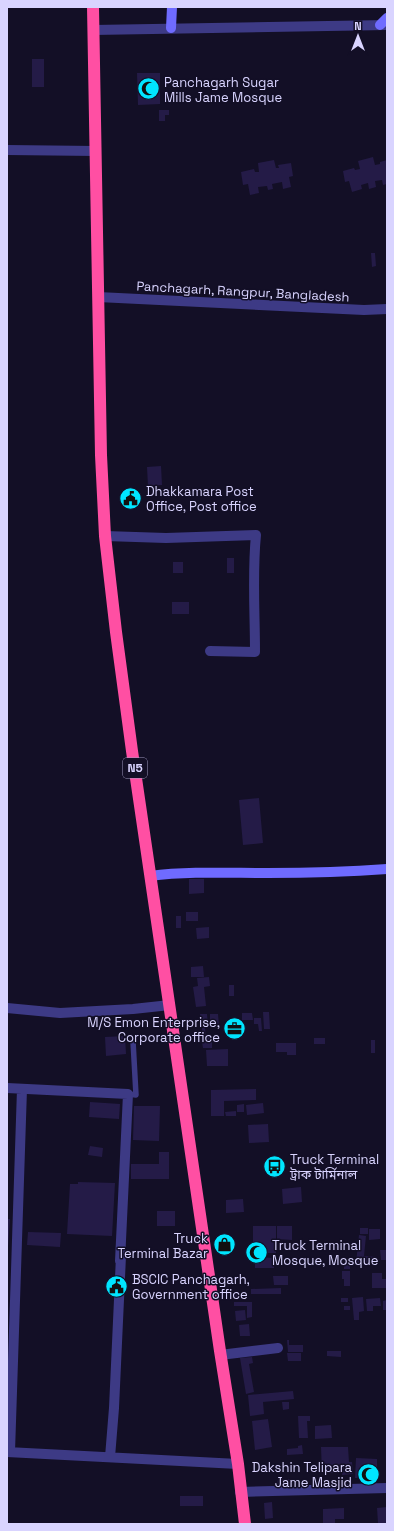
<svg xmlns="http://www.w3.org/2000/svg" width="394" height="1531" font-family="'Space Grotesk','Noto Sans Bengali',sans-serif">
<rect width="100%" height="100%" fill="#130f26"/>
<path fill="#241b47" d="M32,59H44V87H32Z
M137,73H160V104L138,105Z
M159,110H169V115H165V121H159Z
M373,157L375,165L380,164V162L387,160V184L383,185L382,180L375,181L376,187L369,189L368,183L361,185L362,189L352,192L349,181L345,182L343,171L354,168L355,170L360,169L358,161Z
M274,160L276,168H279L278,165L291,163L293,176L289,177L291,187L283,189L282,182L272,184L273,189L268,190L267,186L258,187L259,193L250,195L248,184L243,185L241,172L254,169L255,172H259L258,163Z
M371,253H375L376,266L372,267Z
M161,466L162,485L148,486L147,467Z
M227,558H234V573H227Z
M173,562H183V573H173Z
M172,602H189V614H172Z
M259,798L263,843L243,845L239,800Z
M189,879H204V893L189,894Z
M186,912H198V921H186Z
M176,916H181V928H176Z
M209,927V938L197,939L196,928Z
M203,966L204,977H191V967Z
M209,977L210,986L204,987L206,1006L196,1007L193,987L198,986L197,978Z
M229,985H234V996H229Z
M263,1012H269L270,1029H264Z
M242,1013H252L253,1020H242Z
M200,1014H207L208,1026H201Z
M210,1014H218L219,1026H210Z
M254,1018H261L262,1031H259L258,1024H254Z
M202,1028H205L206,1040H203Z
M125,1036L126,1054L106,1056L105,1037Z
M207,1037H219V1040L207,1041Z
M314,1038H325V1044H314Z
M371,1040H375V1053H371Z
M202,1042H212V1048H203Z
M276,1043H296V1055H287V1052H276Z
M228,1049V1066H207L206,1050Z
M256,1089V1100L224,1101V1116H211V1090Z
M90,1102L120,1104L119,1119L89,1117Z
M263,1103L264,1113L247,1115L246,1105Z
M244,1104V1112H237V1105Z
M134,1106H160L159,1141L133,1140Z
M236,1111V1116H226L225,1112Z
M268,1124L269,1142L249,1143L248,1125Z
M90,1146L103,1148L102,1157L88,1155Z
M159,1152H169V1179H131V1164H159Z
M78,1182L115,1183L112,1236L67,1234L70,1184H78Z
M301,1187L302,1202L283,1204L282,1189Z
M243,1199L244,1212L226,1213V1200Z
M157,1211H175V1226H157Z
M7,1219H10L8,1247H7Z
M253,1226H276V1253H253Z
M277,1226H292V1240L277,1239Z
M360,1228H368V1234H360Z
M369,1229H380V1239L369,1240Z
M28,1232L61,1233L60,1247L27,1245Z
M359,1235L366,1236L364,1256L377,1257L376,1265L356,1263Z
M380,1250H387V1260H381Z
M255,1257L274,1258V1268H255Z
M333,1260H342V1264H333Z
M344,1262H350V1269H344Z
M342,1271H350V1286H344V1279H342Z
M372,1273H382V1279H387V1288H372Z
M273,1276H288V1285H274Z
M281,1288V1294H251V1289Z
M242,1294V1299H234V1295Z
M363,1297L364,1311L359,1312V1320H354L352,1298Z
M341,1298H348V1302H341Z
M380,1298L381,1306H373V1311H367L366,1299Z
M387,1300V1310H383V1301Z
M234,1302H252V1317L247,1318V1306H234Z
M344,1306H350V1310H344Z
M245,1310L246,1320L236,1321L235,1311Z
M249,1324L250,1336H240L239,1325Z
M287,1340H289V1345H303V1352H288Z
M327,1351H341V1357L327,1356Z
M287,1353H301V1361H288Z
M252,1357L253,1363L249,1364L254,1392L246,1394L240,1358Z
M293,1391L294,1399L263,1402L264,1414L250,1416L248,1395Z
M282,1402H289V1409L283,1410Z
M298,1416H310V1421H307L308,1438H299Z
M268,1419L272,1447L255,1450L252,1421Z
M331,1425L332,1438L315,1439V1426Z
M302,1445L303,1454L287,1455V1449L298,1448V1446Z
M321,1447H348L349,1462H352L353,1474L342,1475V1467H333V1473H322Z
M356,1458L377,1459V1479L355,1478Z
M278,1479H291L290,1487L277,1486Z
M180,1496H203V1506H180Z
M272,1502L273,1518L265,1519L264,1503Z
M387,1507V1523H378L377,1508Z
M344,1508V1519H335V1524H323V1509Z"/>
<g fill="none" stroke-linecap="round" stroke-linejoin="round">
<path stroke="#3d3a85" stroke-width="5.5" d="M128,1094L136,1095L133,1041"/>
<path stroke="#3d3a85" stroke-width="10" d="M93,30L387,25
M7,150L96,151
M98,297L364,310L387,309
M105,536L166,538L256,535C252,574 255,613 255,652L210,651
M7,1008L60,1013L133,1009L170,1005
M7,1088L128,1094L120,1261
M220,1355L278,1348
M7,1452L238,1464
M10,1452L22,1089
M110,1457L114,1408L121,1256
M240,1492L387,1488"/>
<path stroke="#6f6bff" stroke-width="10" d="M380,25L387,18
M171,28L172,7
M150,876C189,871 228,873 267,873C307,873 347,872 387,869"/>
<path stroke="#ff4fa3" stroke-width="12" d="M93,7L101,455L105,536L116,632L132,751L220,1351L238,1464L245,1524"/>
</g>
<defs>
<symbol id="mosque-disc" viewBox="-11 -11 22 22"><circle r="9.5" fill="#00e5ff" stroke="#130f26"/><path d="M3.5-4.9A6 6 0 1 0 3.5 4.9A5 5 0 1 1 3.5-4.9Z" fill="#111"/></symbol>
<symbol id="civic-disc" viewBox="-11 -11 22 22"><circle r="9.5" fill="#00e5ff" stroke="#130f26"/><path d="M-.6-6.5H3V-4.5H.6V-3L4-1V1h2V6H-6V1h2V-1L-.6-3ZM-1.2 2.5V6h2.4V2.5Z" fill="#111"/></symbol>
<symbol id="office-disc" viewBox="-11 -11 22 22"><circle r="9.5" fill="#00e5ff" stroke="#130f26"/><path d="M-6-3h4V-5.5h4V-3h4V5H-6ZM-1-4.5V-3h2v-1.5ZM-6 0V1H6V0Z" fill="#111"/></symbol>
<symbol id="bus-disc" viewBox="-11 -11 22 22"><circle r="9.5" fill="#00e5ff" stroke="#130f26"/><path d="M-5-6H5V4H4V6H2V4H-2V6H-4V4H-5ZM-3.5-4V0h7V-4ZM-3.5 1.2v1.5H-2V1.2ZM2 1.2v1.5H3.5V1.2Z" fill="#111"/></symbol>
<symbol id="shop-disc" viewBox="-11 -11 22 22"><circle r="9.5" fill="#00e5ff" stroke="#130f26"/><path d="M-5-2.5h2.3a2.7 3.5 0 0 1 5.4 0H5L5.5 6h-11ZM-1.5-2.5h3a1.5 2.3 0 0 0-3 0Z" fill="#111"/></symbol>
</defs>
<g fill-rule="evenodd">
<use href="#mosque-disc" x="136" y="76" width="25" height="25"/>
<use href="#civic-disc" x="118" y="486" width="25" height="25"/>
<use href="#office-disc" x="222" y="1016" width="25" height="25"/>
<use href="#bus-disc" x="262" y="1154" width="25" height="25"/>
<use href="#shop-disc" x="212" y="1232" width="25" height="25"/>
<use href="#mosque-disc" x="244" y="1240" width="25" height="25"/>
<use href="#civic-disc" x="104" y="1274" width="25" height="25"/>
<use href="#mosque-disc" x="356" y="1462" width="25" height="25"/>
</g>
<g text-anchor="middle" stroke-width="3" stroke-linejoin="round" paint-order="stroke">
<rect fill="#130f26" stroke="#9e99be" stroke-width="1" x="123" y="758" width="24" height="20" rx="3"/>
<g font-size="12" font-weight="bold" fill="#d9d4ff">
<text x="135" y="772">N5</text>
</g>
<g font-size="13" fill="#d9d4ff" stroke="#130f26" text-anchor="start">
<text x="164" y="87">Panchagarh Sugar<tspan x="164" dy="15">Mills Jame Mosque</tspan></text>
<text x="146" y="496">Dhakkamara Post<tspan x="146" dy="15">Office, Post office</tspan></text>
<text x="220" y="1027" text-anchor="end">M/S Emon Enterprise,<tspan x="220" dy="15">Corporate office</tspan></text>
<text x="290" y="1164">Truck Terminal<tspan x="290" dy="15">ট্রাক টার্মিনাল</tspan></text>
<text x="208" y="1243" text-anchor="end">Truck<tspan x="208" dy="15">Terminal Bazar</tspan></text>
<text x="272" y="1250">Truck Terminal<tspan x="272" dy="15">Mosque, Mosque</tspan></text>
<text x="132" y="1284">BSCIC Panchagarh,<tspan x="132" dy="15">Government office</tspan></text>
<text x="352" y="1472" text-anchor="end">Dakshin Telipara<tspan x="352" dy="15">Jame Masjid</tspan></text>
</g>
<g font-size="13" fill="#d9d4ff" stroke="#130f26">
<text transform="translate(243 291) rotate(3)" y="5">Panchagarh, Rangpur, Bangladesh</text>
</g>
</g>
<rect width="394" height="1531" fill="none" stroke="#d9d4ff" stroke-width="16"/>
<g transform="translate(358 36)" stroke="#130f26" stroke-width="3" paint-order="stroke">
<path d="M0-3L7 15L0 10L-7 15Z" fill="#d9d4ff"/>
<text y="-6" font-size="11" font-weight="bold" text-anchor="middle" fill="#d9d4ff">N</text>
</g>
</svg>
